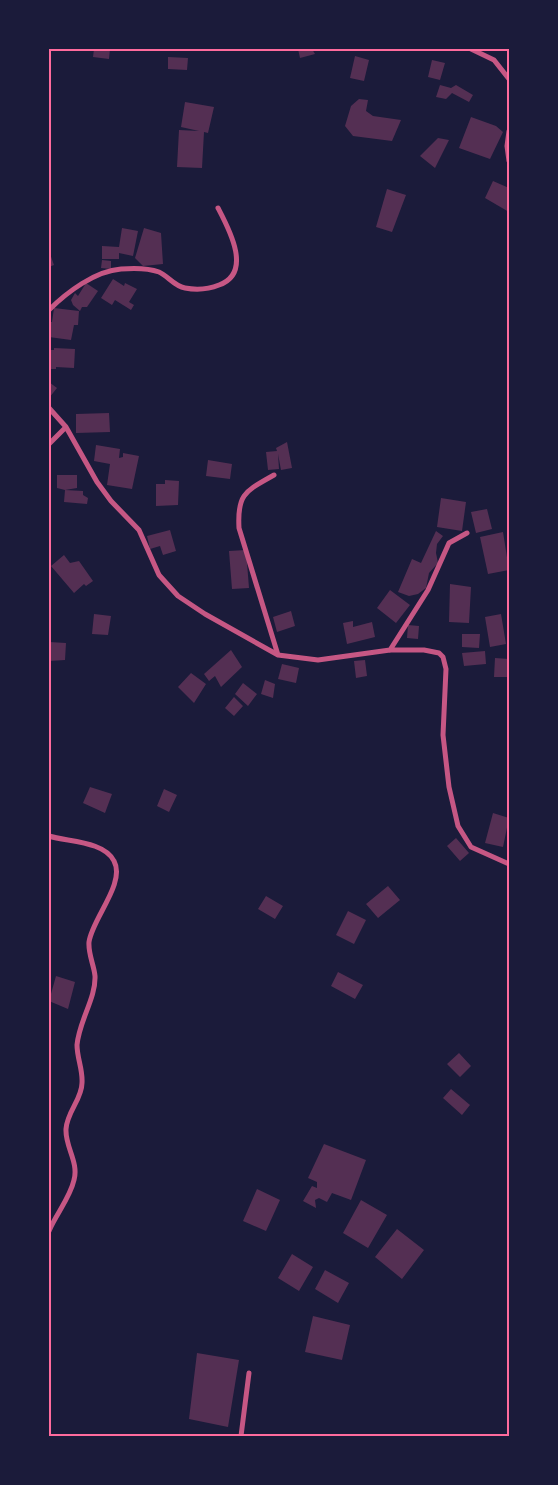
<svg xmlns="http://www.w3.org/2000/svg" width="558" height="1485" font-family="'Asap Condensed',sans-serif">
<rect width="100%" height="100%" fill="#1b1b3a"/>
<path fill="#542f53" d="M94,49H110L109,59L93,57Z
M298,49H312L315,54L300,58Z
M355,56L369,60L364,81L350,78Z
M168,57L188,58L187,70L168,69Z
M432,60L445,63L440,80L428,77Z
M440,85L451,88L456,85L473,95L469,102L452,93L446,99L436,97Z
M359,99L368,100L366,111L373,116L401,120L392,141L353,136L345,126L351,106Z
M185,102L214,107L208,133L204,132L202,168L177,167L179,130L199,131L181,127Z
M471,117L496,126L503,132L490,159L459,148Z
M438,138L449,140L435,168L420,156Z
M493,181L509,188V212L485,198Z
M387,189L406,195L392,232L376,227Z
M122,228L138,231L133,256L119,253V259H102V246L119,247Z
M144,228L161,233L163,264L143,266L135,258Z
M49,251L54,265L49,267Z
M102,260L111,261V269L101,268Z
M113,279L124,286L125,283L137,289L129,302L134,305L131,310L115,300L112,305L101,298Z
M86,283L98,291L87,307H82L80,311L73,305L71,300L75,293L78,296Z
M54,308L79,311L78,325H74L71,340L49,337V322H52Z
M54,348L75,349L74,368L56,367V369H49V350H54Z
M49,382L57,388L49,398Z
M109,413L110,432L76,433V414Z
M287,442L292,468L281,470L278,454L279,469L268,470L266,452L277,451L276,448Z
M96,445L120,449L119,458L123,457V453L139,456L132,489L107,485L110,464L94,461Z
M208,460L232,464L230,479L206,476Z
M57,475H77V488L65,490L57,488Z
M165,480L179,481L178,505L156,506V484H165Z
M65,490L83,491V495L88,498L87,504L64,502Z
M441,498L466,502L462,531L437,527Z
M487,509L492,529L476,533L471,512Z
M170,530L176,551L163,555L160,546L150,549L147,536Z
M436,531L443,536L437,544L436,553L438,563L429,573L426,588L418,594L409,596L398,592L412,559L421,563Z
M503,532L509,570L488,574L480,537Z
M246,550L249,588L232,589L229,551Z
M64,555L70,563L79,561L93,581L86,586L84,584L74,593L51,566Z
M450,584L471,587L469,623L449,622Z
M390,590L410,605L396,623L377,608Z
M291,611L295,626L277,632L273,617Z
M94,614L111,616L108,635L92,634Z
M501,614L506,644L490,647L485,617Z
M353,621V627L372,622L375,637L347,644L343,623Z
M408,625L419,626L418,639L407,638Z
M462,634H480L479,648L462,647Z
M49,642L66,643L65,660L49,661Z
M231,650L242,667L221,687L215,676L209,681L204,674Z
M485,651L486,664L464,666L462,653Z
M495,658L509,659V677H494Z
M365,660L367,676L356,678L354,661Z
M282,664L299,668L296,683L278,679Z
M191,673L206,684L194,703L178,687Z
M265,680L275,684L273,698L261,694Z
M243,683L257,694L248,706L235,694Z
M234,697L243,706L234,716L225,708Z
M90,787L112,794L105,813L83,803Z
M164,789L177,795L169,812L157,806Z
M493,813L509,818L503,847L485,843Z
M456,838L469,853L460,861L447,846Z
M388,886L400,900L378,918L366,904Z
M266,896L283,906L275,919L258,909Z
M348,911L366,920L354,944L336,935Z
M338,972L363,985L355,999L331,986Z
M56,976L75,982L68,1009L49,1001Z
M459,1053L471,1066L460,1077L447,1064Z
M451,1089L470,1105L462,1115L443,1098Z
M324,1144L366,1160L351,1200L332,1193L327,1202L319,1198L315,1200L316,1208L303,1201L312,1186L317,1188V1182L308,1178Z
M257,1189L280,1200L266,1231L243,1221Z
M361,1200L387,1215L368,1248L343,1233Z
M397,1229L424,1250L402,1279L375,1257Z
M292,1254L313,1267L299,1291L278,1278Z
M325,1270L349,1283L338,1303L315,1289Z
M313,1316L350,1325L342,1360L305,1352Z
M197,1353L239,1360L228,1427L189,1419Z"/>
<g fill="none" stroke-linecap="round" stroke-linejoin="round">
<path stroke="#c65784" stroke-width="5" d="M471,49L494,60L509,79
M509,131L507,146L509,161
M49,310C67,292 95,271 121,269C133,268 148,268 159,272C168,276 174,286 185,288C196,290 209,289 219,285C253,273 229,229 218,208
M49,408L66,427L97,482L111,501L139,530L159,575L178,596L205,614L278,655L318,660L390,650H424L439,653L443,657L446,669L443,735L449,787L458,826L471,847L509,864
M49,444L66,427
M274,475C246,491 237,493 239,528L278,655
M390,650L428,590L449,543L467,533
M49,836C68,842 104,841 114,861C126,883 92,919 89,942C88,954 94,965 95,976C96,998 79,1021 77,1045C77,1058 83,1070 82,1083C82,1099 67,1112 66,1129C65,1147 79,1162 74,1180C70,1198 56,1214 49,1231
M241,1436L249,1373"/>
</g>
<rect width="558" height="1485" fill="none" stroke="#1b1b3a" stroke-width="100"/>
<rect x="50" y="50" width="458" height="1385" fill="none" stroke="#ff6b9d" stroke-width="2"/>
</svg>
